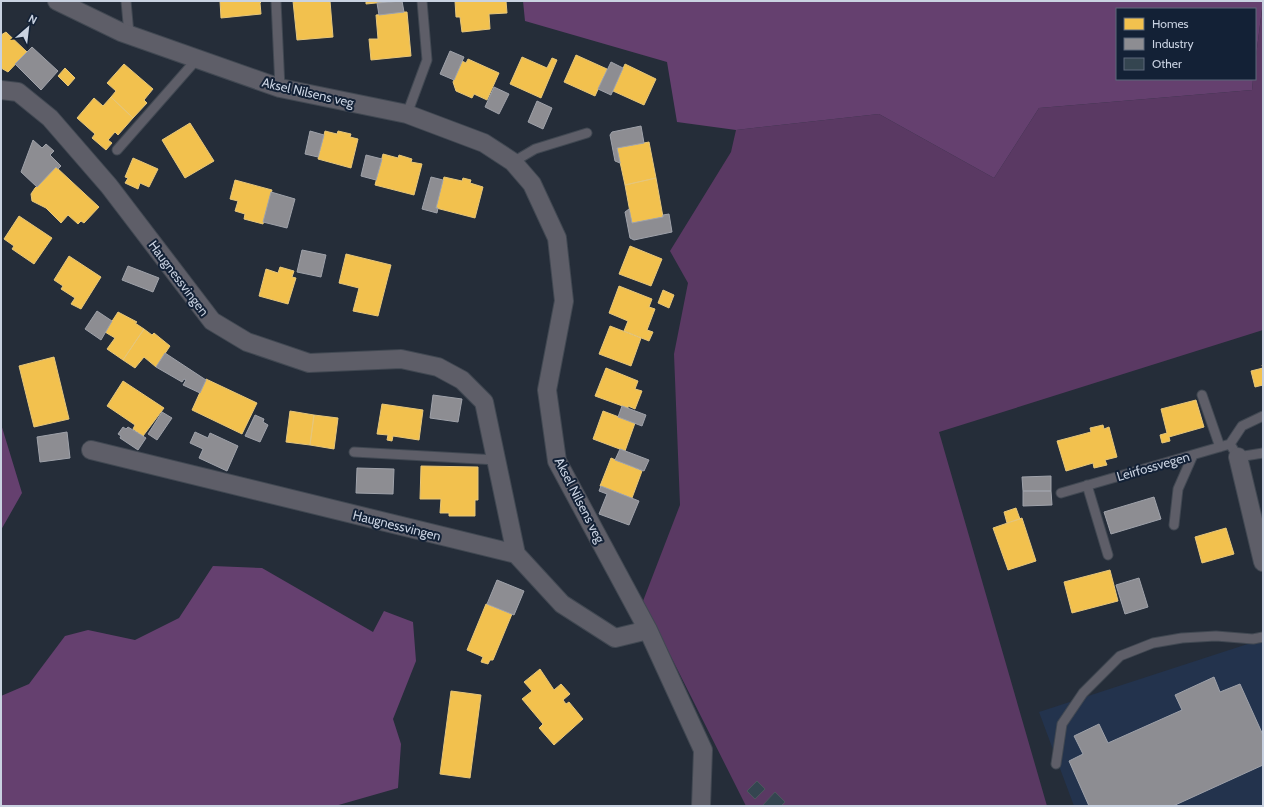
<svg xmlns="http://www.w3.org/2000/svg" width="1264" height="807" font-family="Cabin,sans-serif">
<rect width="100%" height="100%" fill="#252d39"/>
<path fill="#23334d" d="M1263,639V806H1074L1039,712Z"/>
<path fill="#5a3963" d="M1263,1V330L939,432L1047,806H746L643,601L680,505L674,354L688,283L670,251L731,152L736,130L879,114L994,178L1039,108L1252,90L1253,79H1255V64Z"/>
<path fill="#65406f" d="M523,1H1263L1255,64V9H1117V79H1253L1252,90L1039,108L994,178L879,114L736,130L677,122L667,62L525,21Z
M1,424L22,493L1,530Z
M213,566L262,568L373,632L384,611L413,622L416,661L393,719L401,744L398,788L335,806H1V696L29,684L65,636L88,630L135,640L179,618Z"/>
<path fill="#f2c14e" stroke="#e6c67a" d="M220,1H262L260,3L261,14L221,18Z
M293,1H330L333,37L297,40Z
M366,1H396L366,4Z
M455,1H506L507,13L489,14L490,29L462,32L460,17H456Z
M404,12H407L411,56L371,60L369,39H378L376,15Z
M6,32L27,52L8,72L1,68V35Z
M576,55L607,69L595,96L564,82Z
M522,57L547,68L552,58L557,60L541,98L510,84Z
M468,59L499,73L487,100L474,94L472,98L456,91L453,82L462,61L466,63Z
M124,64L153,89L144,100L147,103L133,118L111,97L116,91L107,83Z
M625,64L656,79L644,105L613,91Z
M65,68L75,78L68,86L58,76Z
M111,97L133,118L118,135L115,132L108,140L112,143L106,150L92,138L95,134L77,118L94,98L103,106Z
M190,123L214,161L185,178L162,140Z
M325,131L337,134L338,131L351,134L350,137L358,139L351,168L318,159Z
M649,142L656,178L625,185L617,148Z
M383,154L398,158L399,155L412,159L411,162L422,164L414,195L375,185Z
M133,158L158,169L149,187L140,183L138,189L125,183L128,178L125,177Z
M56,167L99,207L84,223L81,221L78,224L68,215L61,223L46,208L32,201L31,194L35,188Z
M444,177L462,181L463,178L471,180L470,183L483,187L475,218L436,208Z
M656,178L663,217L632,223L625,185Z
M235,180L272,190L263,224L244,219L245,214L235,211L238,201L230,199Z
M19,216L52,238L34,264L12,249L14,246L4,239Z
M630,246L662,259L651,286L619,274Z
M346,254L391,265L378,316L353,311L359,288L339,283Z
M69,256L101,277L81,309L71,304L75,298L61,289L63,286L54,280Z
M280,267L294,271L292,277L296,278L288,304L259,296L266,269L278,273Z
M619,286L652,299L649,307L655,309L647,330L653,332L649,341L624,331L628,321L609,313Z
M663,290L674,295L669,308L658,303Z
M118,312L137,322L135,323L144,329L123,360L107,349L115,338L105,332Z
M610,326L641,338L631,366L599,354Z
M144,329L152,335L154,333L170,346L156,367L144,357L135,368L123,360Z
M54,357L69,419L34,427L19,366Z
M1262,365H1263V385L1255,387L1251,371L1263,368Z
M606,368L638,381L635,389L642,391L635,409L628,406V408L595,396Z
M206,379L257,403L242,434L192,410Z
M123,381L164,408L143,436L133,429L135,425L107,406Z
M1196,400L1204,427L1169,437L1170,441L1162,443L1160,435L1167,433L1161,409Z
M382,404L423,410L419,440L393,436L392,441L387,440L388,435L377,434Z
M290,411L314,415L310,445L286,442Z
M603,411L635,423L625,451L593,439Z
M314,415L338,418L334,449L310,445Z
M1103,425L1104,429L1109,427L1117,457L1105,460L1107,465L1094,468L1093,463L1066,471L1057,441L1091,432L1090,428Z
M611,458L642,471L632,498L600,486Z
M421,466L478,467V500H475V516H449V513H440L441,499H420Z
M1016,508L1020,519L1007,523L1004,512Z
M1022,518L1036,561L1008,570L993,528Z
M1226,528L1234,554L1202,563L1195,537Z
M1110,570L1118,601L1072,613L1064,582Z
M486,604L512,614L493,660H490L488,664L481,662L483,657L467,650Z
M540,669L554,690L561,684L570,694L563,700L566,704L569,702L583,719L554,745L539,728L543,724L522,699L532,691L524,682Z
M451,691L481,695L470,778L440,774Z"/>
<path fill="#8d8d92" stroke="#9fa2aa" d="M402,1L404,12L379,15L377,3Z
M32,47L58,71L41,90L15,64Z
M450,51L464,57L454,80L440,74Z
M611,62L623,68L611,95L598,89Z
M494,87L509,94L499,114L485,107Z
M537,101L552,108L543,129L528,122Z
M641,126L644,143L617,148L620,163L615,161L610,135L612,132Z
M310,131L324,135L318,157L305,154Z
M33,140L42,148L46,144L54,151L50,155L61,166L58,169L56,167L37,187L21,172Z
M366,155L382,159L376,180L361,176Z
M431,177L443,180L436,208H438L437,213L422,209Z
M271,192L295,199L287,228L263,222Z
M629,209L632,223L663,217V215L669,214L672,232L634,240L630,238L625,212Z
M302,250L326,255L321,277L297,272Z
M128,266L159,278L153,292L122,280Z
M97,311L112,321L101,340L85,329Z
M165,353L206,380L200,393L183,385L186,380L184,379L182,382L156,367Z
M433,395L462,399L458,422L430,418Z
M622,406L646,415L642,426L618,417Z
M162,412L172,418L157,440L148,434Z
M255,415L264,419L263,422L268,425L260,442L245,436Z
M123,427L126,429L128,427L146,438L138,450L120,438L121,436L118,434Z
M67,432L70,458L40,462L37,437Z
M195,432L208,438L210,433L238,446L227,471L199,458L203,449L190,443Z
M620,449L649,460L644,471L615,460Z
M357,468L394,469L393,494L356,493Z
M1051,476V491H1023L1022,477Z
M601,486L639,501L629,525L599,514L607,494L599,491Z
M1023,491H1051L1052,505L1023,506Z
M1154,497L1161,519L1111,534L1104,512Z
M1139,578L1148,607L1125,614L1116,585Z
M497,580L524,591L514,615L487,604Z
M1214,677L1220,692L1240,684L1263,735V765L1173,806H1089L1069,761L1083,754L1074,736L1099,724L1108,743L1182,710L1175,695Z"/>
<path fill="#344550" stroke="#4c555d" d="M757,781L765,789L755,799L747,791Z
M775,792L785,802L781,806H762Z"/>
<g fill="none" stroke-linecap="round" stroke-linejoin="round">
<defs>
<path id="service" d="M126,1L129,34
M276,1L280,88
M407,114L427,60L422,1
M117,150L197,59
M513,162L535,149L587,133
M1202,395L1220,447
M1230,444L1242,426L1263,416
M354,452L497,460
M1087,485L1108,555
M1061,493L1230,444L1238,457L1263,453
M1174,525L1178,489L1193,455
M1056,764L1062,724L1083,693L1120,656L1153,643L1182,638L1216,636L1253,639L1263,637"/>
<path id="minor" d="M57,1L121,32L280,88L407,114L484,143L513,162L532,184L557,238L564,301L547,390L557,461L648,630L703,750L701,806
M1,90L18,92L50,118L109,186L212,321L247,342L309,363L401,359L438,367L462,380L484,402L516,554
M91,450L516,554L562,604L615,638L648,630
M1238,457L1263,562"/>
</defs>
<use href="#service" stroke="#414852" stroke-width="11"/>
<use href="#minor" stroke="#414852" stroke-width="20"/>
<use href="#service" stroke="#5e5e68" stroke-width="9"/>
<use href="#minor" stroke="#5e5e68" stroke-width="18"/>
</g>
<g text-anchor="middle" stroke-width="4" stroke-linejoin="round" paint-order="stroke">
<g font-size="13" fill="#c9d2e1" stroke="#132136">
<text transform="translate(308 92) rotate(13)" y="5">Aksel Nilsens veg</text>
<text transform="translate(179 278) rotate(53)" y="5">Haugnessvingen</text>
<text transform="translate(1153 466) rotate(-16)" y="5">Leirfossvegen</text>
<text transform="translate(580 500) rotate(63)" y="5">Aksel Nilsens veg</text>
<text transform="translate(397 525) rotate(14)" y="5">Haugnessvingen</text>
</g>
</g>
<rect width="1264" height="807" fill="none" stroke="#c9d2e1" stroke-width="4"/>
<rect x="1116" y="8" width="140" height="72" fill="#132136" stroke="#5c687a"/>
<rect x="1124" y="18" width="20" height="12" fill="#f2c14e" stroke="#5c687a"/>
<text x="1152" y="28" font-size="12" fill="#c9d2e1">Homes</text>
<rect x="1124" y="38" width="20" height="12" fill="#8d8d92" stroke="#5c687a"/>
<text x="1152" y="48" font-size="12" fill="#c9d2e1">Industry</text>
<rect x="1124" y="58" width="20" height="12" fill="#344550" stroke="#5c687a"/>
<text x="1152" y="68" font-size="12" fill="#c9d2e1">Other</text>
<g transform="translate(28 28) rotate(28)" stroke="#132136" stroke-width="3" paint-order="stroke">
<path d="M0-3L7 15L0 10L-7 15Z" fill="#c9d2e1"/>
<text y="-6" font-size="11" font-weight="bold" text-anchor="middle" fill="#c9d2e1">N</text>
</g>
</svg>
